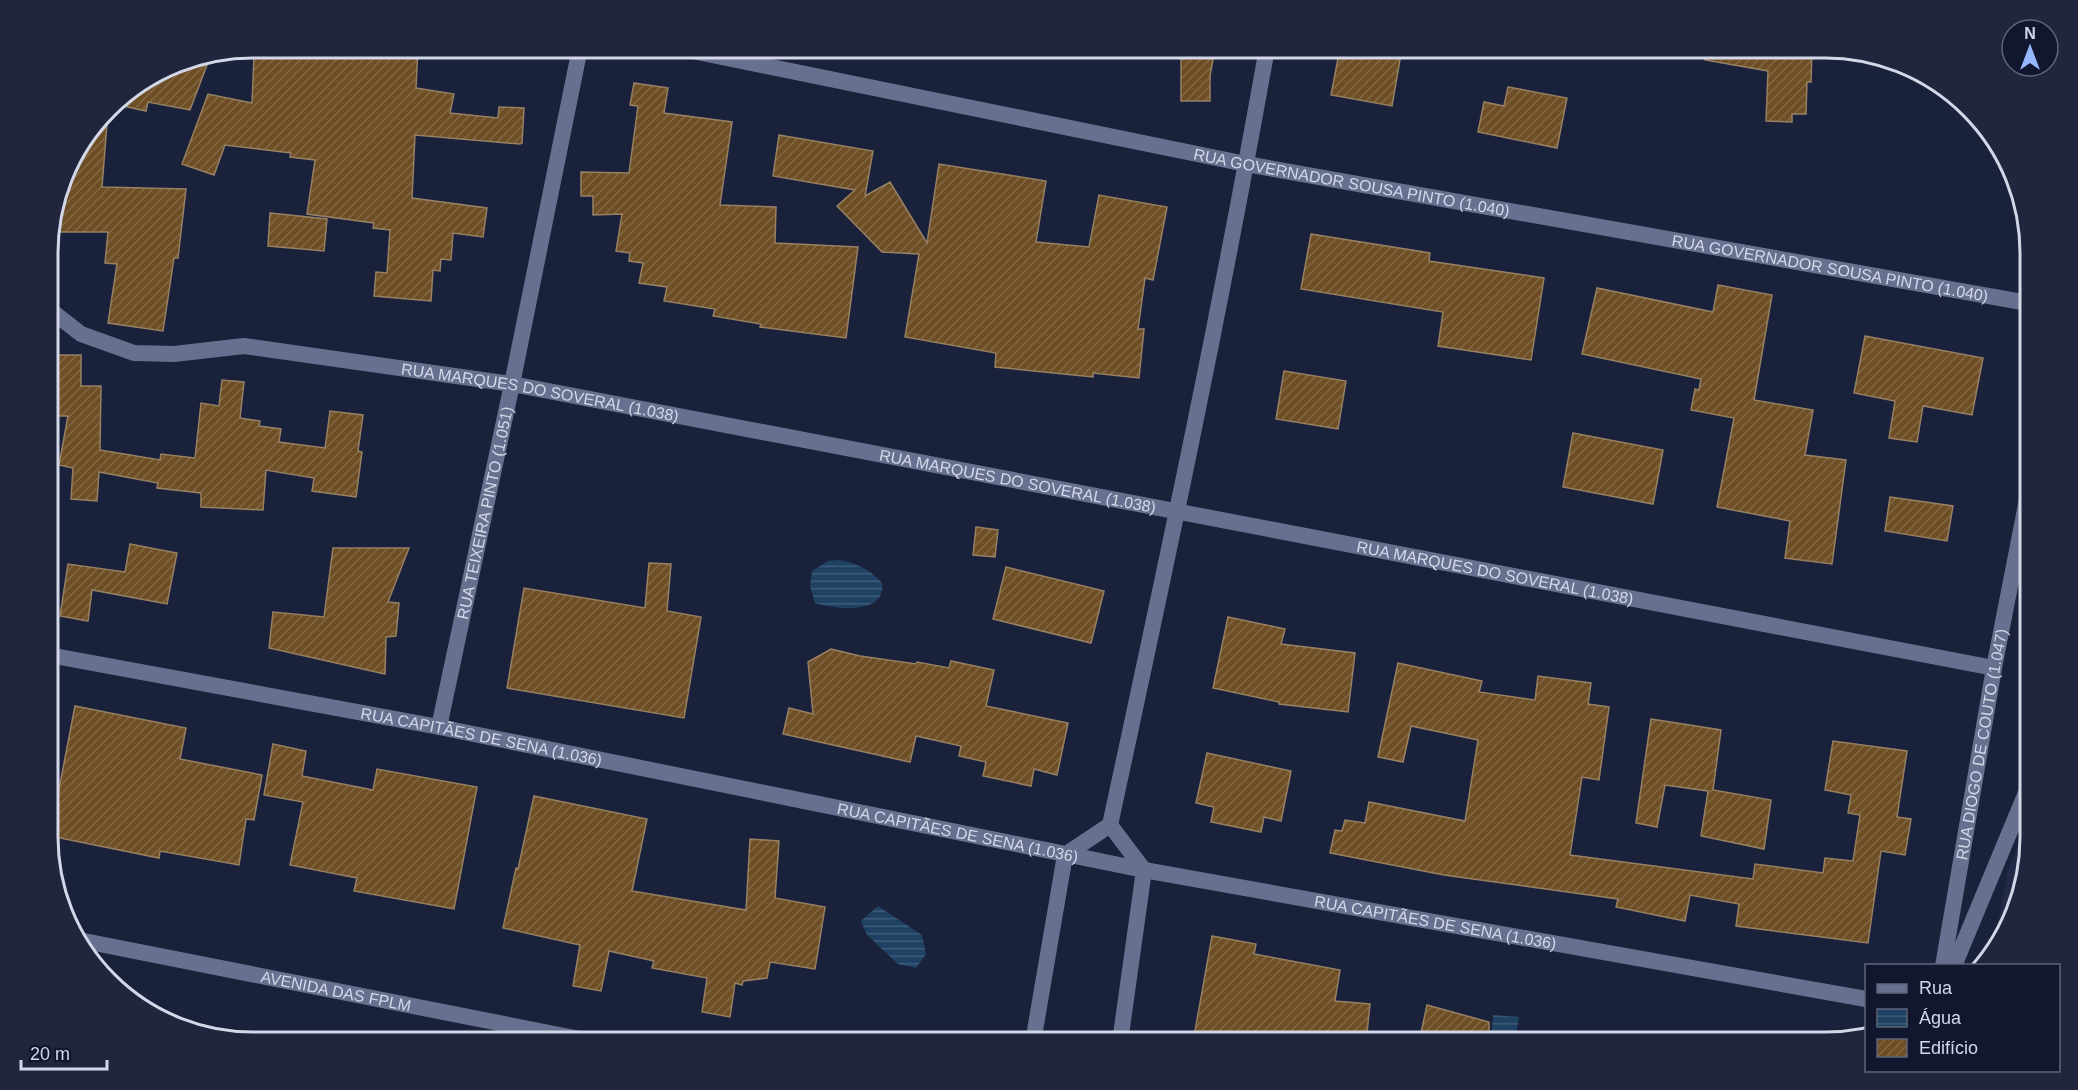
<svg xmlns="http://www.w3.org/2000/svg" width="2078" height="1090" font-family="Arial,sans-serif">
<defs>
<pattern id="water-rules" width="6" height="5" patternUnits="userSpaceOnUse" patternTransform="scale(1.5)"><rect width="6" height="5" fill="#1f4264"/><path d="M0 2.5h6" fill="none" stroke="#3f5d7a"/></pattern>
<pattern id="building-hatch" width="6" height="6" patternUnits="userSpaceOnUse" patternTransform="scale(1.5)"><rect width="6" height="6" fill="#6e4f25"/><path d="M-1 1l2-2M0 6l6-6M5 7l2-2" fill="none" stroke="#826845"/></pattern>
</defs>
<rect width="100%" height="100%" fill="#1a213a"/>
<path fill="#222a48" d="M2030,814V837L2009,928L1994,945L2008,870Z"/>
<path fill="url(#water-rules)" d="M839,560C856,563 870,569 882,583C887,616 833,609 815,603L810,586L812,571L828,561Z
M878,906L922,935L926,954L916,968L898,964L867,935L861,921Z
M1493,1015L1519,1017L1515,1042H1491Z"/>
<path fill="url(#building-hatch)" stroke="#978064" stroke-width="1.5" d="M312,48H418L416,88L454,94L450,113L498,118L499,107L524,108L522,143L520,144L415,135L412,198L487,208L483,237L453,233L451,260L441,259L440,271L433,270L431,301L374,296L376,272L387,273L390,230L373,228L374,223L307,214L315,160L290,157L291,153L225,145L214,175L182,164L208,94L252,103L254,56L311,57Z
M1181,48H1215L1210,76V101H1181Z
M1340,48H1402L1392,106L1331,95Z
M1706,48L1812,49L1811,82H1807L1806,114H1792V122L1766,121L1768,71L1705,60Z
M210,57L190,110L148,102L146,111L114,104L118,99L175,63Z
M634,83L668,88L664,113L732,122L720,205L776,207L775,243L858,247L846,338L760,327L761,324L713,316L715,309L664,301L667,287L639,283L643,263L629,261L630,253L616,251L622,214L593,215V196H581V172L629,173L638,106L630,105Z
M1508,87L1567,98L1557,148L1478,132L1484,102L1504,106Z
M108,111L102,187L186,189L178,258H174L163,331L108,323L117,264L105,263L108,232H50L69,162Z
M779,135L873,151L865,196L890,182L927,243L939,164L1046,181L1036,242L1089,247L1099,195L1167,207L1153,280L1145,278L1138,329H1144L1139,378L1093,373V377L995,367L996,353L905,337L919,254L882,252L837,206L855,190L773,176Z
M270,213L327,219L324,251L268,246Z
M1311,234L1430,253L1429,261L1544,278L1531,360L1438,346L1443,312L1301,289Z
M1718,285L1772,295L1754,400L1813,410L1805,455L1846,460L1832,564L1785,558L1790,521L1717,507L1734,418L1691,410L1695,389L1699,390L1701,379L1582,354L1597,288L1713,312Z
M1865,336L1983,358L1972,415L1923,406L1917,442L1889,438L1895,401L1854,393Z
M49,355H81V386H101L100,450L160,460L161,454L195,458L201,403L219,406L222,380L244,382L240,418L260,421L259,426L281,429L279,442L325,448L330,411L363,415L358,451L362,452L356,497L312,491L314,478L266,470L263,510L201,507V493L157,488L158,483L99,472L97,501L71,499L73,468L59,465L68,416H58V385H49Z
M1284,371L1346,381L1338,429L1276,419Z
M1573,433L1663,450L1653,504L1563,487Z
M1890,497L1953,506L1947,541L1885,531Z
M976,527L998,530L995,557L973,555Z
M130,544L177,553L167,604L92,590L88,621L60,616L68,564L125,572Z
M333,548H409L388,602L399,603L396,636L386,637L385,674L269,648L273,612L324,617Z
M649,563L671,564L667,611L701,617L684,718L507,688L524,588L645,608Z
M1006,567L1104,591L1091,643L993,619Z
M1228,617L1285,629L1281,644L1355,653L1348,712L1279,704V702L1213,688Z
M831,649L860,656L916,664L917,662L949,668L951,661L994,670L986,706L1068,723L1057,775L1034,769L1031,786L983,776L986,762L959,756L961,746L916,736L910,762L783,734L789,708L813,714L808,662Z
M1398,663L1482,681L1479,692L1535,700L1538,676L1591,683L1588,704L1609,707L1599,780L1582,777L1570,855L1753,879L1755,864L1823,873L1825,858L1853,861L1860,815L1848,813L1851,795L1825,790L1833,741L1907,751L1897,817L1911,819L1905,855L1881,851L1868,943L1736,926L1739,904L1690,895L1685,921L1616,907L1618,899L1444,875L1330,853L1335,830L1342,831L1345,820L1365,823L1369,802L1465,821L1478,740L1411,726L1403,762L1378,757Z
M75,706L186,728L180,759L262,775L254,820L246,819L239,865L160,851L159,858L50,836Z
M1651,719L1721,730L1713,790L1771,800L1764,849L1701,836L1708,791L1665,785L1657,827L1636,823Z
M273,744L306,751L302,776L373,790L377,769L477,787L454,909L354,891L357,878L290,865L303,802L264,795Z
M1207,753L1291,771L1281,821L1264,817L1261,832L1211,822L1214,807L1196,803Z
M534,796L647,819L632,891L746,910L750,839L779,841L775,898L825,907L815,969L770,962L767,978L743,981L742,985L735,983L730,1017L702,1012L707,978L652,968L654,961L609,951L601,991L573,986L580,945L503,928L516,868L518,869Z
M1212,936L1256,944L1254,954L1340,970L1335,1001L1370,1004L1366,1042H1193Z
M1427,1005L1489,1022V1042H1419Z"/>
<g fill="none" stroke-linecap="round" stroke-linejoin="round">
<g stroke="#67718f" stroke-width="16">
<path id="s1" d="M678,48L1246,164L2028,303"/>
<path id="s2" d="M49,309L81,334L134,353L174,354L244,346L512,384L1994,668"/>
<path id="s3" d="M49,655L439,727L1144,870L1866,999"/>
<path id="s4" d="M439,727L512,384L579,53L584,48"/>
<path d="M1110,825L1144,870L1120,1042"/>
<path id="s5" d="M1943,966L1994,668L2029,489"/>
<path d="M1954,966L2030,783"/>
<path d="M1033,1042L1065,855L1110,825C1166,566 1221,308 1267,48"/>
</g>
<path stroke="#67718f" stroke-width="16" id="s6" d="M79,940L595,1042"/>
</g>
<g text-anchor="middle" stroke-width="4.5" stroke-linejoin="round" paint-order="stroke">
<g font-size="16" fill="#d3d8e9" stroke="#11172f">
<text dy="6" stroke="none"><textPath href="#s1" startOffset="687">RUA GOVERNADOR SOUSA PINTO (1.040)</textPath></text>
<text dy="6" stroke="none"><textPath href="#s1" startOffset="1173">RUA GOVERNADOR SOUSA PINTO (1.040)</textPath></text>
<text dy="6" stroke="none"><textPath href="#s2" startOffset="507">RUA MARQUES DO SOVERAL (1.038)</textPath></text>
<text dy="6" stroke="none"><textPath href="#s2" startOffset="993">RUA MARQUES DO SOVERAL (1.038)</textPath></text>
<text dy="6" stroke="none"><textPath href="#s4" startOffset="219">RUA TEIXEIRA PINTO (1.051)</textPath></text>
<text dy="6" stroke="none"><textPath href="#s2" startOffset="1479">RUA MARQUES DO SOVERAL (1.038)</textPath></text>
<text dy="6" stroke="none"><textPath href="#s3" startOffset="440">RUA CAPITÃES DE SENA (1.036)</textPath></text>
<text dy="6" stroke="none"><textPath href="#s5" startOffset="225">RUA DIOGO DE COUTO (1.047)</textPath></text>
<text dy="6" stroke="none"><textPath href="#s3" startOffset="926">RUA CAPITÃES DE SENA (1.036)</textPath></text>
<text dy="6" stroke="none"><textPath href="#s3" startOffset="1412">RUA CAPITÃES DE SENA (1.036)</textPath></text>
<text dy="6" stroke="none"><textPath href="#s6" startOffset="262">AVENIDA DAS FPLM</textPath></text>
</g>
</g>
<path d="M0 0H2078V1090H0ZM253 58H1825A195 195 0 0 1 2020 253V837A195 195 0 0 1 1825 1032H253A195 195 0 0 1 58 837V253A195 195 0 0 1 253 58Z" fill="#21263e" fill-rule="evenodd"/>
<path fill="none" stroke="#d3d8e9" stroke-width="3" d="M253 58H1825A195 195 0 0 1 2020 253V837A195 195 0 0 1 1825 1032H253A195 195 0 0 1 58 837V253A195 195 0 0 1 253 58Z"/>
<rect x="1865" y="964" width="195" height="108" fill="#11172f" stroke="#5f6479" stroke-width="1.5"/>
<rect x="1877" y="984" width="30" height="9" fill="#67718f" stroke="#5f6479" stroke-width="1.5"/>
<text x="1919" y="994" font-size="18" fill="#d3d8e9">Rua</text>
<rect x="1877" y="1009" width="30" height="18" fill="url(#water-rules)" stroke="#5f6479" stroke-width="1.5"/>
<text x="1919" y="1024" font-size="18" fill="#d3d8e9">Água</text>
<rect x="1877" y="1039" width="30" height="18" fill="url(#building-hatch)" stroke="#5f6479" stroke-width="1.5"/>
<text x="1919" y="1054" font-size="18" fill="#d3d8e9">Edifício</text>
<g transform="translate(2030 48)"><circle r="28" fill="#11172f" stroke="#5f6479" stroke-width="1.5"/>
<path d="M0-4.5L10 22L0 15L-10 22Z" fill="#96b6fd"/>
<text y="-9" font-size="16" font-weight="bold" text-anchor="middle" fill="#d3d8e9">N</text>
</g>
<path d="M21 1060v9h86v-9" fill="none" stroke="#d3d8e9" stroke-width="3"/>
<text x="30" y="1060" font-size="18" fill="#d3d8e9" stroke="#11172f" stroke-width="4.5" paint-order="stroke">20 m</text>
</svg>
